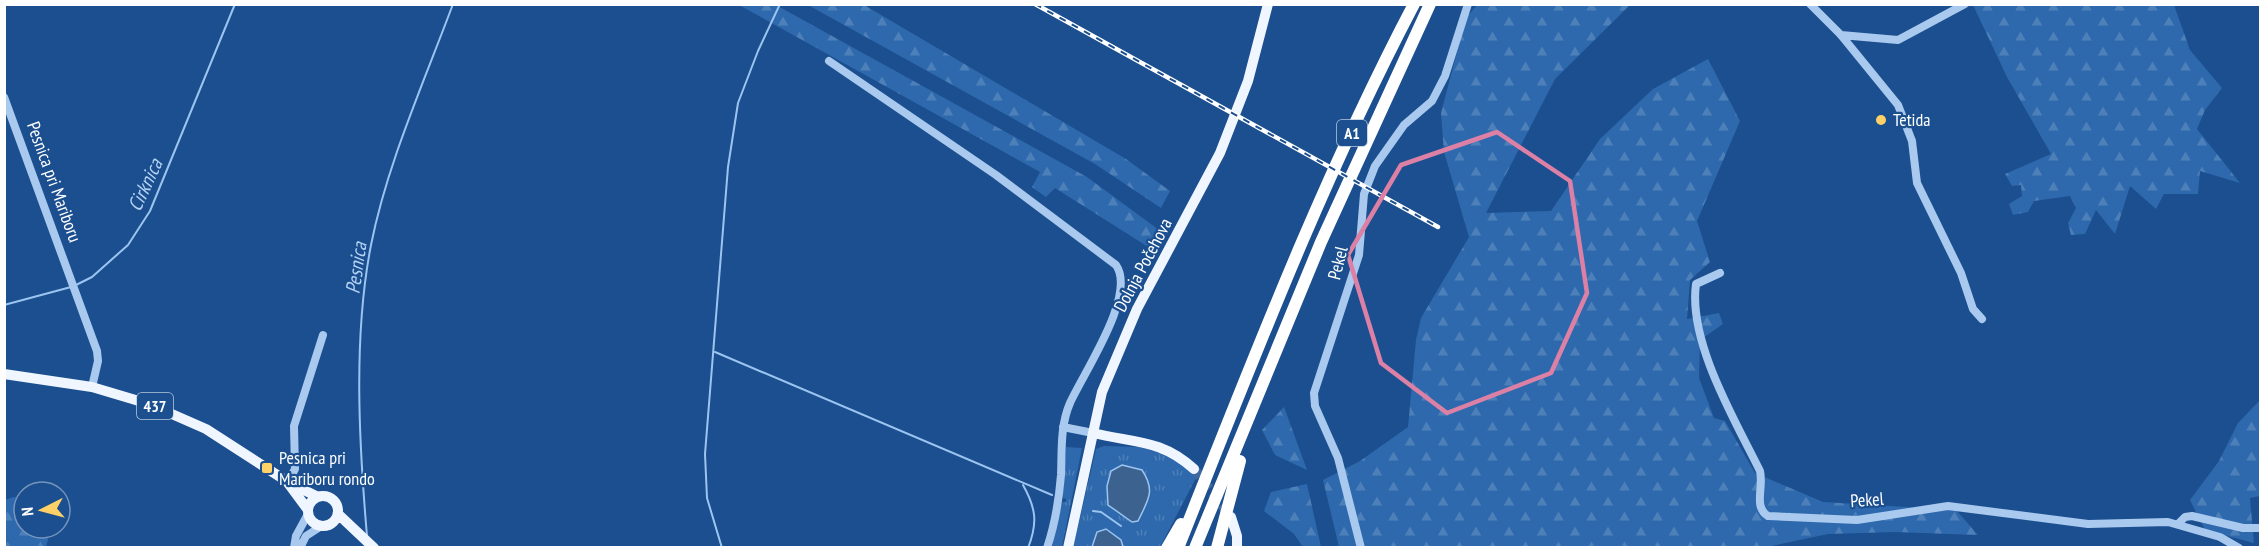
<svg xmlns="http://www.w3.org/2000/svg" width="2265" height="552" font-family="'PT Sans Narrow',sans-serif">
<defs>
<pattern id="grass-tufts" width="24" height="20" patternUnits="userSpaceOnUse" patternTransform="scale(1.5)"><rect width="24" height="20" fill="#2e69ad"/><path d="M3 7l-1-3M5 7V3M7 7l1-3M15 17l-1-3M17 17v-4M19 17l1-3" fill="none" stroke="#4d80b9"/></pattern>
<pattern id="forest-firs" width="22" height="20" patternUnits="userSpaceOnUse" patternTransform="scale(1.5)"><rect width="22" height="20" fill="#2e69ad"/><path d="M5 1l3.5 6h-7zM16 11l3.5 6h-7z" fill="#4d80b9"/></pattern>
</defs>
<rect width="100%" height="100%" fill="#1b4f8f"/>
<path fill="url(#grass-tufts)" d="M1104,446L1138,447L1162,453L1186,467L1196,478L1160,547L1073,548L1096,449Z
M1066,447L1082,448L1062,547L1052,548L1062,502H1066V499L1063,498Z"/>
<path fill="url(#forest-firs)" d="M739,5H776L1087,177L1159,230L1153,250L1055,188L1046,197L1032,187L1040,172Z
M808,5H864L1126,159L1170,191L1161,208L1095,164Z
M1477,5H1630L1555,79L1486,213L1551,211L1600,139L1653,89L1708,59L1740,121L1697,221L1710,262L1690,280L1687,319L1719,313L1723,324L1700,340L1699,378L1714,418L1725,421L1755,473L1823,502L1956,510L1978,535L1896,532L1828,534L1762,548L1339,547L1323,480L1360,461L1408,427L1416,340L1421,318L1469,237L1444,152L1441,113L1466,18Z
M1973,5H2174L2190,50L2222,88L2205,110L2197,129L2240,183L2200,171L2198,194H2164L2156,209L2130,186L2115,234L2096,210L2085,234L2071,235L2068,223L2076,208L2070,196L2034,201L2028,212L2013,215L2009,204L2022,196L2021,185L2012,186L2005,174L2051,154L2007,77Z
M2260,400V496L2250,498L2254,543L2205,530L2190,500L2219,461L2238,423Z
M1284,407L1307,470L1275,455L1262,430Z
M1307,484L1321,547H1303L1294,534L1264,511L1271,492Z
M13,497L24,498V528H51L46,547H5V500Z"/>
<path fill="#3c6290" stroke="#9cc4f0" stroke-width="1.5" d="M1122,465L1142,470C1156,491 1148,500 1138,521L1132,522L1108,505L1107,486L1111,471Z
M1106,529L1121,540L1123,547H1092L1097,532Z"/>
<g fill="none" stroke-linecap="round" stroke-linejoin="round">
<path stroke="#9cc4f0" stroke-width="2" d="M76,285L92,277L128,245L150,211L235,4
M4,305L71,287
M715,352L1052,495
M1023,485C1036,508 1038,523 1028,548
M1093,511L1101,512L1121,526
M367,536C359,443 353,337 371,245C387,164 424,82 453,4
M722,548L707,498L705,454L728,167L738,103L758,51L780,4"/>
<path stroke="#3d69a0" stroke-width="10" stroke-dasharray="10 5" stroke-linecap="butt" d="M1194,469L1229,514"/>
<path stroke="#a9c9ee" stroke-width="8" d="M1810,4L1841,35L1898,105L1912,141L1917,183L1961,273L1973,309L1982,319
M1841,35L1898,40L1965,4
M829,61L996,175L1116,265C1137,295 1084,372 1070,403C1060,426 1062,451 1061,475C1059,500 1055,524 1047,548
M4,97L97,351L98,361L92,387
M1720,273L1696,284C1688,342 1735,420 1760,471C1764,487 1753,507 1768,516L1857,520L1948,506L2088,524L2168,522L2220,537L2239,548
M1063,427L1093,433
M288,482L295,469L294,426L323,335
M2178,524L2185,517L2192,516L2243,528H2260
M294,548L296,536L308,514
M300,548L306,536L320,527
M1361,548L1338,458L1315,406L1314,393L1359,255L1364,194L1375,166L1404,125L1432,101L1445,76L1468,4"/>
<path stroke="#f0f6ff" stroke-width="10" d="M4,374L92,387L149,404L206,429L288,482L318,497
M1093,433C1134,443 1161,439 1194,469
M288,483L308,510
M308 511a15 15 0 1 1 30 0a15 15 0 1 1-30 0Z
M338,514L374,548
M1231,517L1237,536V548
M1068,548L1102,392L1137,309L1220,153L1248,81L1268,4"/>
<path stroke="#fff" stroke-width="12" d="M1167,548L1181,524
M1178,548C1251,365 1322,179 1414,4
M1195,548L1321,242L1430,4
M1217,548L1240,461"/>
<defs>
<path id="rail" d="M1035,4L1438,227"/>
</defs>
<use href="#rail" stroke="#fff" stroke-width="4.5"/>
<use href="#rail" stroke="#1b4f8f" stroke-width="2" stroke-dasharray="7" stroke-linecap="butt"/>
</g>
<path fill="none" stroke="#dd80a5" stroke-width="4.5" stroke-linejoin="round" d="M1497,132L1570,181L1587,293L1551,373L1447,413L1381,363L1348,255L1401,165Z"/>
<g fill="#ffd166" stroke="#1b4f8f" stroke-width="2">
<circle cx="1881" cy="120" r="6"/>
<rect x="261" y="462" width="12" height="12" rx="3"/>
</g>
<g text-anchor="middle" stroke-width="4.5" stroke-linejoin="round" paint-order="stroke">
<g fill="#1b4f8f" stroke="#bbcadd" stroke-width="1.5">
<rect x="1337" y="120" width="30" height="26" rx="4.5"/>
<rect x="137" y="393" width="36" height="26" rx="4.5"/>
</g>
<g font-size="16" font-weight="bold" fill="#fff">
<text x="1352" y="139">A1</text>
<text x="155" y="412">437</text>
</g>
<g font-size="18" fill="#fff" stroke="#1b4f8f" text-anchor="start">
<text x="1893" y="126">Tetida</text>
<text x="279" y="464">Pesnica pri<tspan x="279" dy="21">Mariboru rondo</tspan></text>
</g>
<g font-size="18" fill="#fff" stroke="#1b4f8f">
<text transform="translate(54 182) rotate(70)" y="6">Pesnica pri Mariboru</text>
<text transform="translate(1338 263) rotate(-76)" y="6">Pekel</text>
<text transform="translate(1143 265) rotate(-62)" y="6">Dolnja Počehova</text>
<text transform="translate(1867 500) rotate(-4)" y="6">Pekel</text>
</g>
<g font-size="20" font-style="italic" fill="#b5d3f5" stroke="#1b4f8f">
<text transform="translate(145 185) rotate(-65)" y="7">Cirknica</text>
<text transform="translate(356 268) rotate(-82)" y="7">Pesnica</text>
</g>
</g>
<rect width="2265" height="552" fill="none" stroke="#ffffff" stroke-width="12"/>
<g transform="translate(42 510) rotate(264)"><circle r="28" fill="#1b4f8f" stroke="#7695bc" stroke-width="1.5"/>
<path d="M0-4.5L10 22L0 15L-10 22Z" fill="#ffd166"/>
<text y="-9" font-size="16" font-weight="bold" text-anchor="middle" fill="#ffffff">N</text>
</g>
</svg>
